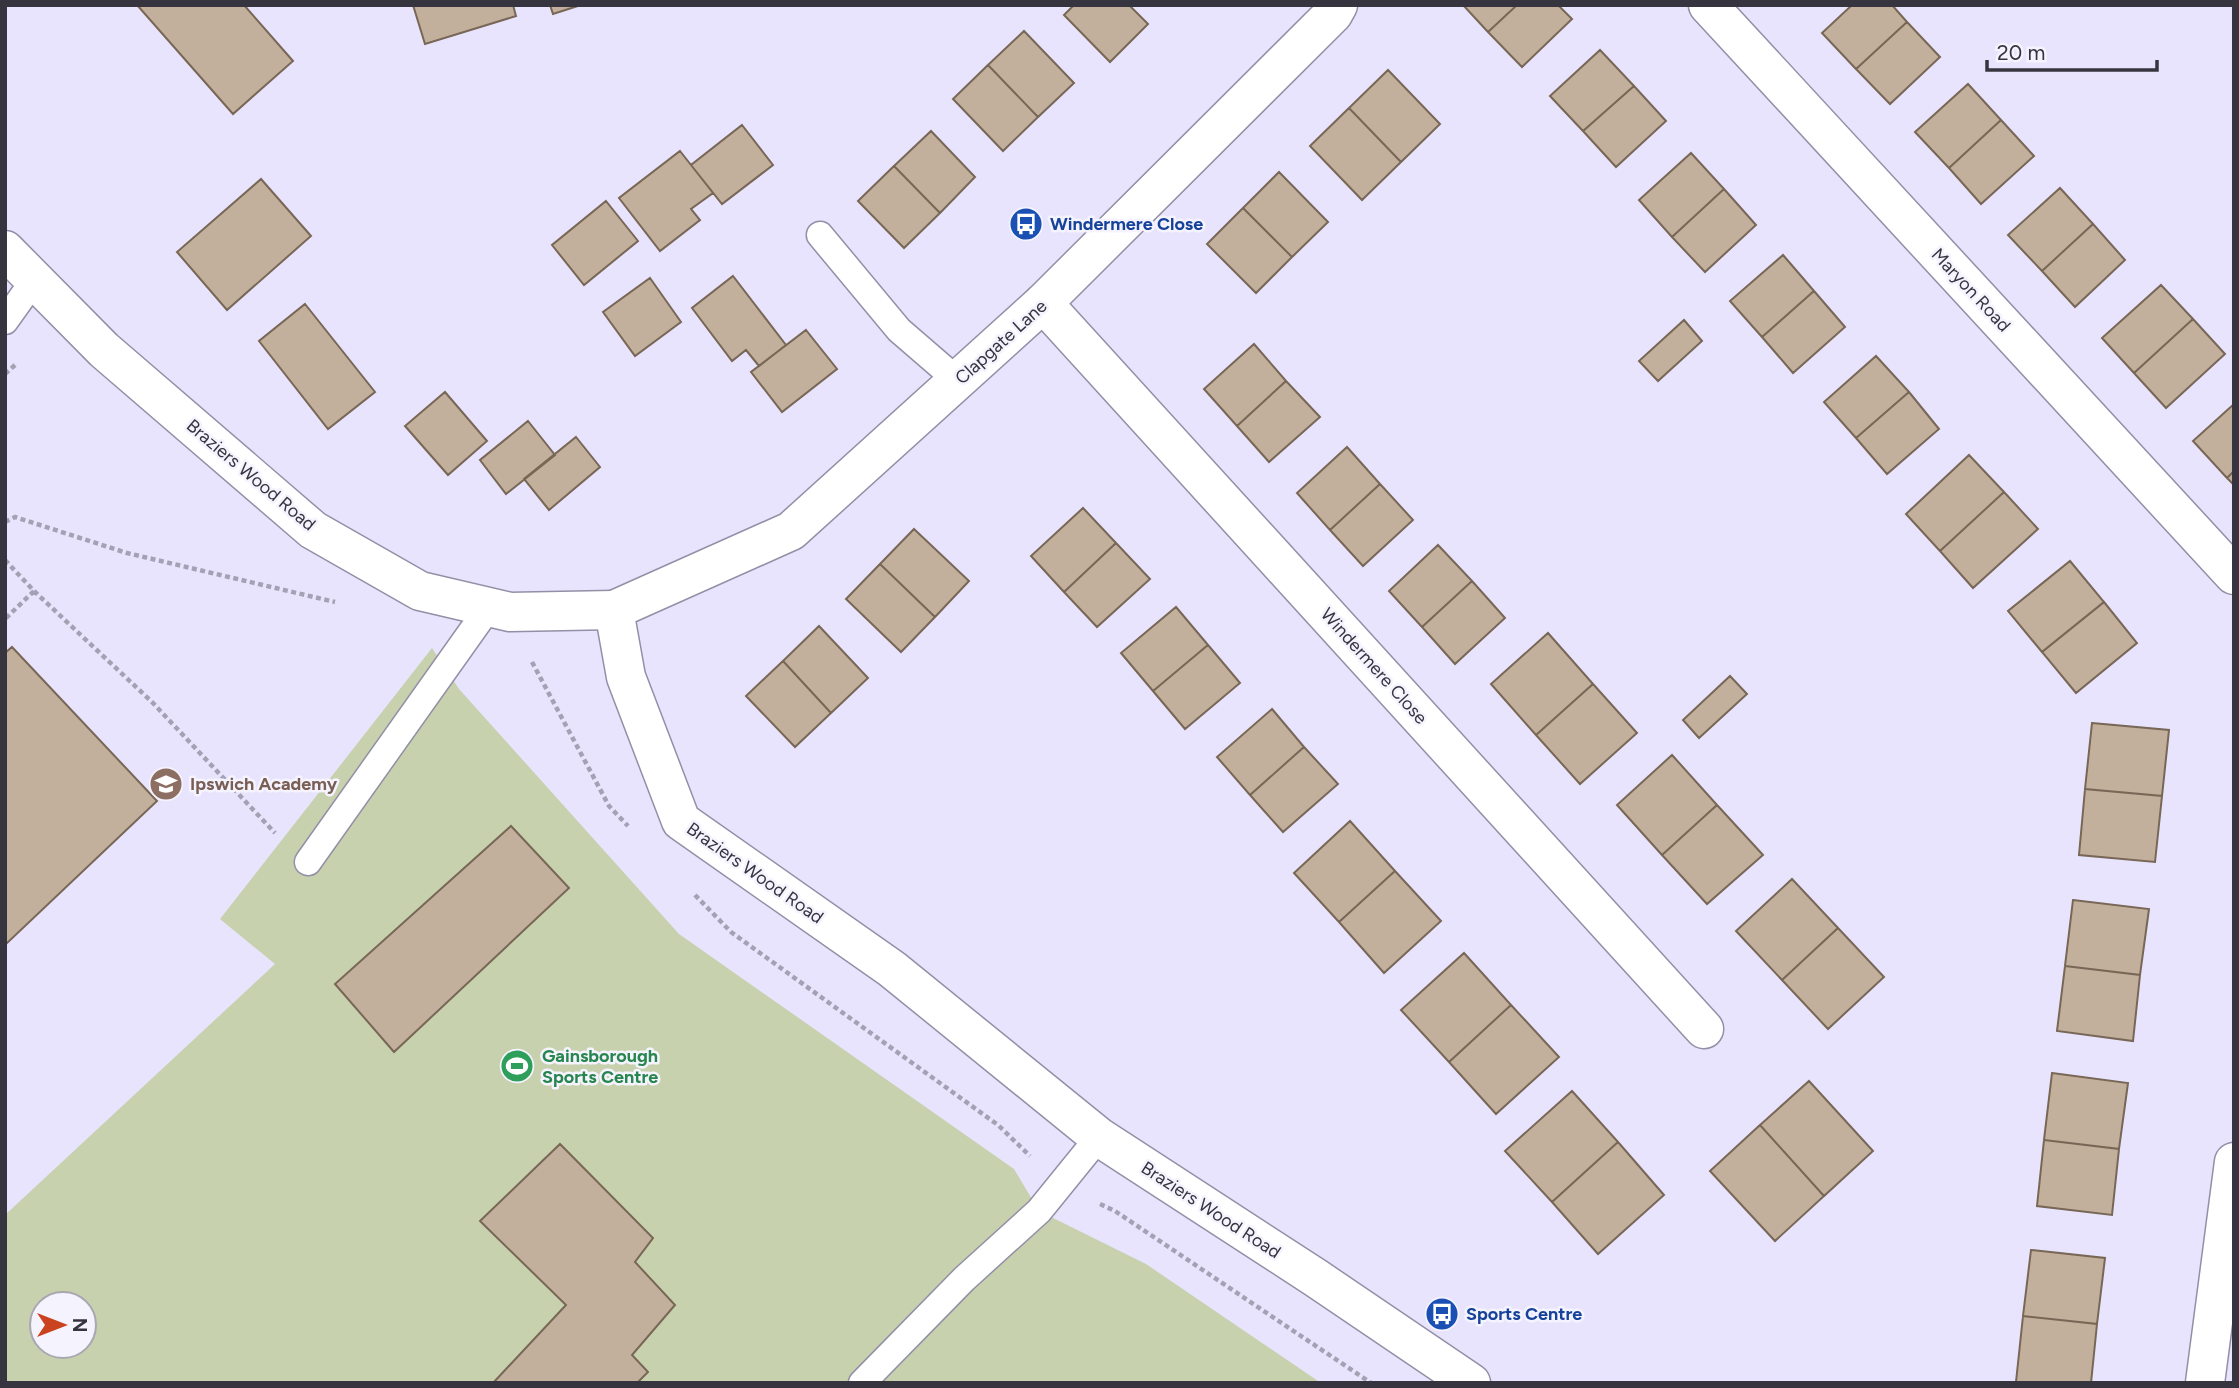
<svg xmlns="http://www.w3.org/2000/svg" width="2239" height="1388" font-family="Figtree,sans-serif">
<rect width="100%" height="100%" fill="#e8e4fd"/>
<path fill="#c7d1ae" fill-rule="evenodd" d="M432,648L459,689L679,934L1014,1169L1039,1211L1146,1264L1321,1383H5V1215L275,964L220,919ZM42,1304H84V1346H42Z"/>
<path fill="#c2b09c" stroke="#786756" stroke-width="2" d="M137,5H244L293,61L233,114Z
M413,5H513L516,16L425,44Z
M550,5H581L553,14Z
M1074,5H1129L1148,24L1110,62L1064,15Z
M1463,5H1517L1488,32Z
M1517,5H1558L1572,19L1522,67L1488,32Z
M1852,5H1892L1907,22L1856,69L1822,33Z
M1907,22L1940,57L1890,104L1856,69Z
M1024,31L1074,83L1038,117L988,65Z
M1600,50L1634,86L1583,131L1550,96Z
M988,65L1038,117L1003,151L953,99Z
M1388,70L1440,124L1401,162L1349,108Z
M1968,84L2001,120L1949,168L1915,132Z
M1634,86L1666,121L1616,167L1583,131Z
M1349,108L1401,162L1362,200L1310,146Z
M2001,120L2034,156L1981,204L1949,168Z
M742,125L773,165L722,204L691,165Z
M931,131L975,177L940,213L894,166Z
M680,151L713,193L691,209L700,220L660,251L619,198Z
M1691,153L1724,189L1672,237L1639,200Z
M894,166L940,213L904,248L858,201Z
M1279,172L1328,222L1292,257L1243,208Z
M261,179L311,236L227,310L177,252Z
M2060,188L2093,224L2042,271L2008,235Z
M1724,189L1756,225L1705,272L1672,237Z
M606,201L638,241L584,285L552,245Z
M1243,208L1292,257L1256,293L1207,244Z
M2093,224L2125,260L2075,307L2042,271Z
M1783,255L1814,291L1762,337L1730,301Z
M733,276L786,345L759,366L746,350L732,361L692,308Z
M650,278L681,322L635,356L603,312Z
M2161,285L2193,319L2134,373L2102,338Z
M1814,291L1845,327L1793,373L1762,337Z
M305,304L375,392L328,429L259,341Z
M2193,319L2225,354L2166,408L2134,373Z
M1684,320L1702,341L1658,381L1639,361Z
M806,330L837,369L782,412L751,372Z
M1254,344L1286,381L1237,426L1204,389Z
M1876,356L1909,392L1856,438L1824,402Z
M1286,381L1320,417L1269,462L1237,426Z
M445,392L487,441L448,475L405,426Z
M1909,392L1939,429L1887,474L1856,438Z
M2234,404V471L2227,478L2193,441Z
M528,421L555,455L506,494L480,460Z
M576,437L600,467L549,510L524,479Z
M1347,447L1380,484L1330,530L1297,493Z
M1969,455L2004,492L1940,551L1906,514Z
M2234,471V485L2227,478Z
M1380,484L1413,520L1363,566L1330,530Z
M2004,492L2038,529L1973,588L1940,551Z
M1083,508L1116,543L1064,592L1031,556Z
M914,529L969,581L935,617L880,564Z
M1116,543L1150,579L1097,627L1064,592Z
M1438,545L1472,581L1422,627L1389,591Z
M2070,561L2104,602L2042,652L2008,611Z
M880,564L935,617L901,652L846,599Z
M1472,581L1505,618L1455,664L1422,627Z
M2104,602L2137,643L2076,693L2042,652Z
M1176,607L1208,645L1153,691L1121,653Z
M819,626L868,678L831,713L783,661Z
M1548,633L1593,684L1536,735L1491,684Z
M1208,645L1240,683L1185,729L1153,691Z
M12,647L157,801L5,945V653Z
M783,661L831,713L795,747L746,696Z
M1730,676L1747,694L1699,738L1683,720Z
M1593,684L1637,733L1580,784L1536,735Z
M1272,709L1304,747L1250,795L1217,757Z
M2092,723L2169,730L2162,796L2085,789Z
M1304,747L1338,784L1283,832L1250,795Z
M1672,755L1717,805L1662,855L1617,805Z
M2085,789L2162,796L2155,862L2079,855Z
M1717,805L1763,855L1707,904L1662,855Z
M1350,821L1395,871L1339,922L1294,873Z
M511,826L569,888L394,1052L335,984Z
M1395,871L1441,921L1384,973L1339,922Z
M1792,879L1838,928L1782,980L1736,931Z
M2073,900L2149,909L2140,975L2065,966Z
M1838,928L1884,977L1828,1029L1782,980Z
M1464,953L1511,1005L1449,1062L1401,1010Z
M2065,966L2140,975L2133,1041L2057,1031Z
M1511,1005L1559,1057L1496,1114L1449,1062Z
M2052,1073L2128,1083L2119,1149L2044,1140Z
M1809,1081L1873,1151L1824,1196L1760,1125Z
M1572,1091L1618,1142L1552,1202L1505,1151Z
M1760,1125L1824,1196L1775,1241L1710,1171Z
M2044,1140L2119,1149L2112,1215L2037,1206Z
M1618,1142L1664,1195L1598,1254L1552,1202Z
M560,1144L653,1238L635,1262L675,1305L632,1355L648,1372L637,1383H493L566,1305L480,1221Z
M2031,1250L2105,1258L2097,1324L2023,1316Z
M2023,1316L2097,1324L2091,1383L2016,1382Z"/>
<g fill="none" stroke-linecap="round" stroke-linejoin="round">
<defs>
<path id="lane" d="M820,235L899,330L958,381
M5,321L35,279
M308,862L489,607
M862,1383L964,1279L1039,1211L1099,1137"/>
<path id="street" d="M1708,5L2234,575
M5,250L104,350L313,530L420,591L510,612L614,610
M1043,303L1704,1029
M2205,1383L2234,1162"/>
<path id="secondary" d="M1338,5L1333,14L1043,303L791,531L614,610L626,677L681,821L892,969L1099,1137L1316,1278L1471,1383"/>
</defs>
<use href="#lane" stroke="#938fa6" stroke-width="29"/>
<use href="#street" stroke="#938fa6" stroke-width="41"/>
<use href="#secondary" stroke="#938fa6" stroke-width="41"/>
<path stroke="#a5a1b5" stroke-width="4.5" stroke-dasharray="5 3.5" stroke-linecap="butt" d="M5,374L15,365
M5,522L15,517L127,553L335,602
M5,560L34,591L5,619
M34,591L152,702L275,833
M532,662L609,806L628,826
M695,895L731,932L998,1125L1030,1156
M1100,1204L1115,1211L1371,1383"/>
<use href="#lane" stroke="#fff" stroke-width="26"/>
<use href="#street" stroke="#fff" stroke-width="38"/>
<use href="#secondary" stroke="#fff" stroke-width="38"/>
</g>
<defs>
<symbol id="bus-disc" viewBox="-11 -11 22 22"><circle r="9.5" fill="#1a4fb4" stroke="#f5f3fe"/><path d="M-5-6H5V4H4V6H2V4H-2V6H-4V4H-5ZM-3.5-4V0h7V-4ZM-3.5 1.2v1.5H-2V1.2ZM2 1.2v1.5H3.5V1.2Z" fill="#fff"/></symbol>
<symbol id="school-disc" viewBox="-11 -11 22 22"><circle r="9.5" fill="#8d6e63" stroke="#f5f3fe"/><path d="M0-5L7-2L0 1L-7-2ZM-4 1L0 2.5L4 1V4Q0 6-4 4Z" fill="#fff"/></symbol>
<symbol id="stadium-disc" viewBox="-11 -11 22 22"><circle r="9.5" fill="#2e9e5b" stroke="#f5f3fe"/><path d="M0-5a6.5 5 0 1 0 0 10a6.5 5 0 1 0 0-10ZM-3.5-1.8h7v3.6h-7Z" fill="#fff"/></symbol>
</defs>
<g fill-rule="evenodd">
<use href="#bus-disc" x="1007" y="205" width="38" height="38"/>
<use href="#school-disc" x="147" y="765" width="38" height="38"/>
<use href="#stadium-disc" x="498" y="1047" width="38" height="38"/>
<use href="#bus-disc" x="1423" y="1295" width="38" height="38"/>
</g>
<g text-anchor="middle" stroke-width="5" stroke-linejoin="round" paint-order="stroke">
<g font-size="18" font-weight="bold" fill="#164399" stroke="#f5f3fe" text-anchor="start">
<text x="1050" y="230">Windermere Close</text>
<text x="1466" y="1320">Sports Centre</text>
</g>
<g font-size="18" fill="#36343e" stroke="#f5f3fe">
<text transform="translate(1971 290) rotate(47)" y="6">Maryon Road</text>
<text transform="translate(1001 342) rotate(-42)" y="6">Clapgate Lane</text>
<text transform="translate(251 475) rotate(40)" y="6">Braziers Wood Road</text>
<text transform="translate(1374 666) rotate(48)" y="6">Windermere Close</text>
<text transform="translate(755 873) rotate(35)" y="6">Braziers Wood Road</text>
<text transform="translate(1211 1210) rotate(33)" y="6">Braziers Wood Road</text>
</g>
<g font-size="18" font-weight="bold" fill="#785e54" stroke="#f5f3fe" text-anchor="start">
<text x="190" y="790">Ipswich Academy</text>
</g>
<g font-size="18" font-weight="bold" fill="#27864d" stroke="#f5f3fe" text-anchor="start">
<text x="542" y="1062">Gainsborough<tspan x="542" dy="21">Sports Centre</tspan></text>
</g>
</g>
<rect width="2239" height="1388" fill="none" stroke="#36343e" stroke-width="14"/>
<g transform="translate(63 1325) rotate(90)"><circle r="33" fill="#f5f3fe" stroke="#a9a7b1" stroke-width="2"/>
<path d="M0-5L12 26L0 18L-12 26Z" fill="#cb421f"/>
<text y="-10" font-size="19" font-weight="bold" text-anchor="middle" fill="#36343e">N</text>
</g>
<path d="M1987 60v10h170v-10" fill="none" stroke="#36343e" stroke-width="3.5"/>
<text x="1997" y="60" font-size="21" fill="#36343e" stroke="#f5f3fe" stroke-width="5" paint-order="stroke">20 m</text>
</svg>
